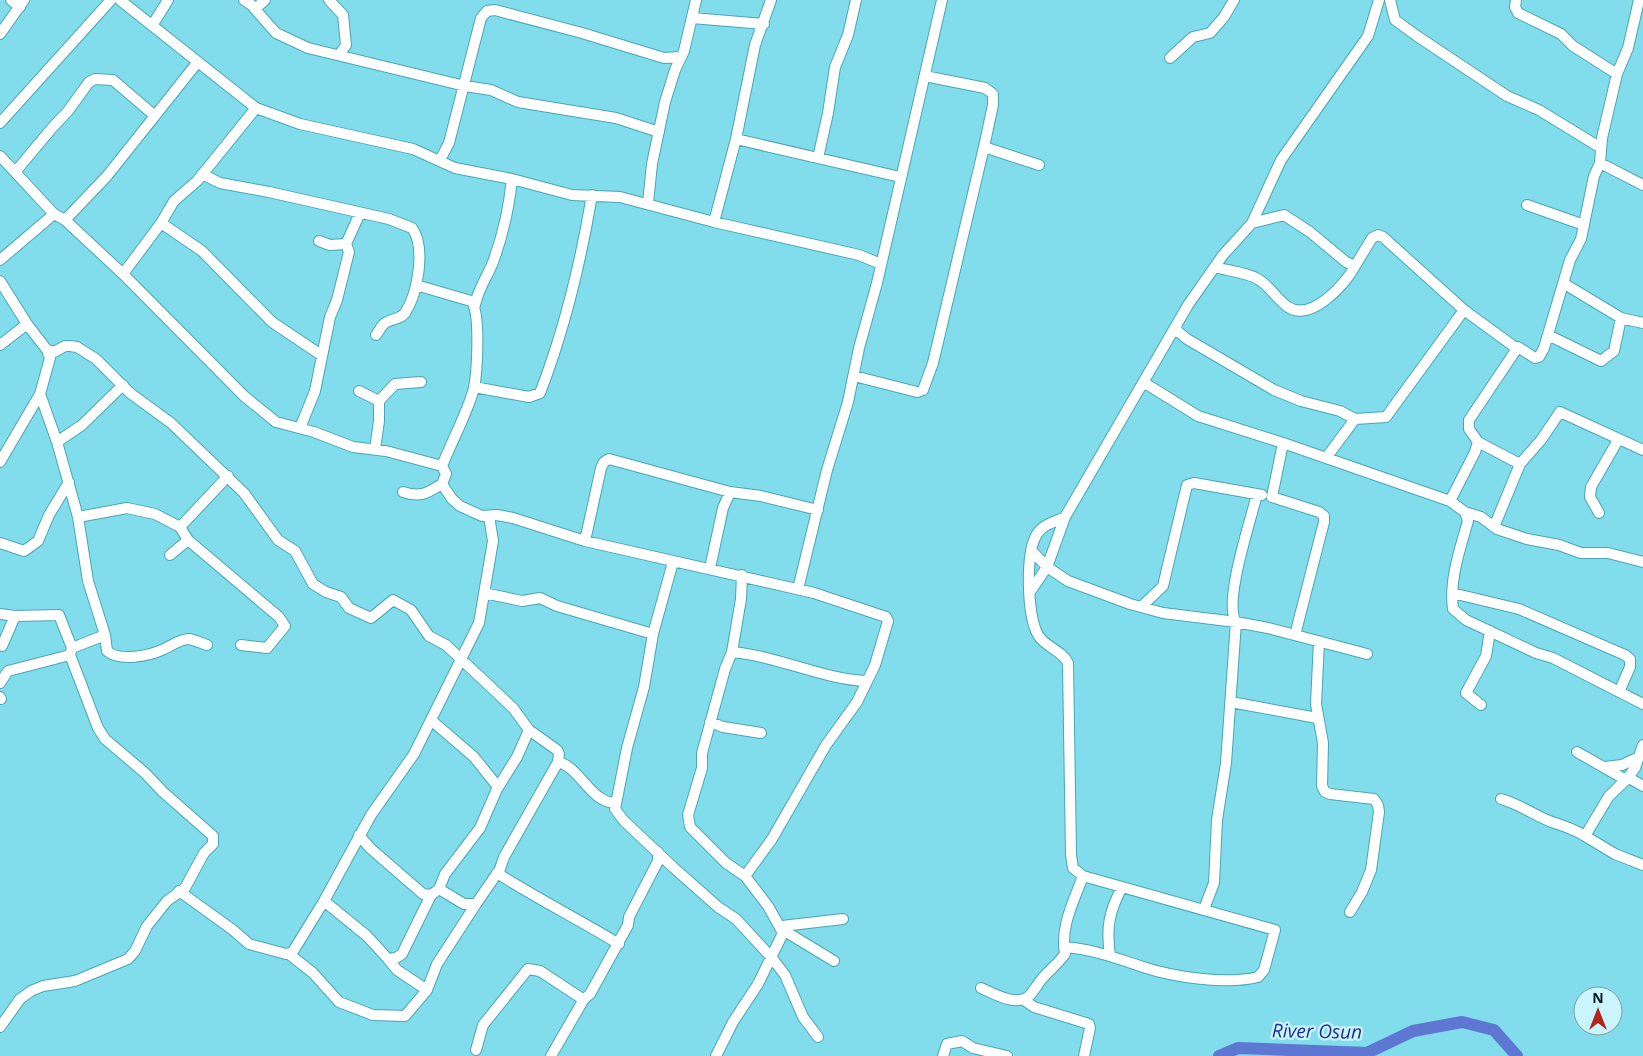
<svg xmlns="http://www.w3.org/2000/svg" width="1643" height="1056" font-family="'Open Sans',sans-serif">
<rect width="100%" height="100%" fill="#81dceb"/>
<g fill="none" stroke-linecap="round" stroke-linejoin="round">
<path stroke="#5d77d2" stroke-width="12" d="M1219,1056L1238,1048L1367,1053L1413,1031L1462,1022L1494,1030L1517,1056"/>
<defs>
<path id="minor" d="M11,0L20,7
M120,0L256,108L300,124L413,149L455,168L512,179L572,195L620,197L714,222L859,255L881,264
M244,0L256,8L265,0
M329,0L343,15L346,45L339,55
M1390,0L1395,20L1417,36L1507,96L1539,110L1601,148
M1516,0L1515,7L1518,13L1561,34L1573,46L1617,74L1602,138L1600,163L1643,185
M254,8L276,33L308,48L465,86L491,90L518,102L616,118L659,132
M692,18L764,24
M153,24L168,0
M0,34L24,0
M1170,58L1193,37L1210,33L1224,17L1234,0
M1617,74L1628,48L1639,0
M0,123L111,0
M736,139L900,177
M984,147L1039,165
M0,156L54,214L65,220L123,274L244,396L276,422L314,432L353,447L386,451L442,466L446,474L442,484L452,499L460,506L482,516L497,515L513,518L585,541L814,593L886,617L888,621L875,665L857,702L826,745L772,839L745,876
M818,158L828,113L835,67L848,35L856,0
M440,160L449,143L481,18L487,11L495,10L582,33L664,58L680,57
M1600,163L1594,176L1581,239L1570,260L1544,348L1539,357L1535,358L1518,347L1469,420V429L1478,442L1475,452L1450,501L1465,512L1468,521C1460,549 1449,580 1453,609L1466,620L1536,653L1553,658L1643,704
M16,171L52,128L68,111L89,82L95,79L113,80L155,116
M202,174L220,183L269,192L389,219L412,228C426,247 418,293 405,313C400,320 392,318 385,323C381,326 379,331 376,335
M648,203L652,164L665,102L675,70L684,51L696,0
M1527,205L1584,225
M65,220L107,176L197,63
M714,222L736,139L755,45L771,0
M161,223L202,251L272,322L321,355
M1252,223L1284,215L1310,232L1346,262L1355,266L1372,238L1378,235L1383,237L1464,310L1516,348L1518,347
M319,241L330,245L346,244
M0,260L54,214
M1215,267C1228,271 1244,272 1256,278C1270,285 1276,299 1288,307C1311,322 1345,285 1355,266
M123,274L161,223L174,201L197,181L256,108
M0,281L27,324L47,350L50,358L40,394L0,462
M1563,283L1621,318L1643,323
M416,285L471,301C481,312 477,372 474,388C469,409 451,443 442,466
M475,305C479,286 487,278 493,262C503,235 509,208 512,179
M1175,329L1187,339L1274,390L1301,401L1340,411L1355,419
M1548,335L1601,361L1614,351L1621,318
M0,345L27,324
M47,350L54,352L65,346H70L77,347L96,359L130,393L171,423L244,493L278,540L295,551L313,584L326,592L341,597L349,608L371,618L393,600L411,610L429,636L446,645L513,708L529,730L517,757L497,789L480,828L445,874L439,889L431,895L423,894L370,848L359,835
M854,376L917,392L923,390L933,363L984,147L993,105V94L985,88L925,76
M1143,382L1198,416L1283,443L1450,501
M474,387L529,397L540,393C564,331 581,260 592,195
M359,391L379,401
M40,394L57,442L78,517L88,581L105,635L107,651C120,662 149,656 164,649C171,646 180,639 189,639C195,640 201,643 207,645
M300,428L315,391L330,317L337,300L349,252L346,244L360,213
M57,442L82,425L123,385
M1478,442L1520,464
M1283,443L1272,497L1319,512L1324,516V522L1295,635
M375,449L379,421V401L395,384L421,382
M1326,458L1355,419L1386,417L1464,310
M403,492C421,498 427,493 442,484
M1465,512L1481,517L1497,529L1527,539L1559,545L1581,553H1608L1643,562
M1599,513L1590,497L1591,487L1618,440
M78,517L127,508L155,514L180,527L188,540L170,555
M180,527L228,476
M1494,527L1520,464L1541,440L1560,412L1643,450
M188,540L279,617L285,626L267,648L241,645
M585,541L601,468L604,462L609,459L730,492L761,496L818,510
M0,543L24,551L38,541L49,515L69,482
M1031,550L1047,567L1068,581L1130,604L1163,613L1236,622L1268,628L1367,654
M673,562L653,634L644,687L627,748L615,809L624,821L674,868L718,907L736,919L772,958L785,975L803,1017L818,1037
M710,568L723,508L730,492
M798,589L827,470L848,402L859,348L877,283L942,0
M1030,592L1047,567L1065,517
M484,593L522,601L540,598L557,606L653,634
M1452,593L1519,609L1625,655L1630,659V667L1619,692
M1141,607L1163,586L1187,485L1194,483L1262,495
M0,614L15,616L2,646
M15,616L59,615L72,648
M1319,641L1316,704L1323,743L1322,786L1325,792L1330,794L1374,799L1378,805L1379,812L1371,870L1362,892L1350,912
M732,652C778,656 821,679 867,681
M0,683L8,671L70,655
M0,697L1,699
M1231,702L1317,718
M1481,705L1466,693L1486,656L1490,631
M431,720L474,757L498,787
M710,722L723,727L761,733
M1577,752L1626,780L1635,768L1643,745
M558,762C580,767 590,802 615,803
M1605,767L1622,765L1639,757
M1629,778L1643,786
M1626,780L1609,796L1585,836L1615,854L1643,865
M1501,799C1520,804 1535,816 1552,822C1564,826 1574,829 1585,836
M497,873C536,898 578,919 619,944
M439,889L464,904H476L500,869L504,857L558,762L559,754L557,750L529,730
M179,891L233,930L249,944L286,954L292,953L324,901L371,815L414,754L479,623L493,541L489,516
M324,901L367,936L388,959L396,958L402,954L431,895
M1204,909L1214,883L1217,820L1226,763L1236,622C1223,602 1251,520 1257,494
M782,926L843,919
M783,930L834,961
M1064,947C1092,949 1116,958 1143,967C1173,977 1227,985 1258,977L1264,970L1275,930L1083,876L1073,868L1071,855L1068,663C1062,650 1046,648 1038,635C1027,616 1025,553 1037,534C1043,524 1055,522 1065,517L1188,305L1223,255L1252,223L1281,160L1368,36L1379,0
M289,954L313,973L339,1002L373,1015L405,1016L427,990L437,964L476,904
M1110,956C1106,927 1109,912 1122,887
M388,959L397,970L427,990
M981,988C995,994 1016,1007 1029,996C1034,991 1037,985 1041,980C1049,970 1058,964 1065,954C1060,926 1074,901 1083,876
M1024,1000L1034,1007L1089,1024L1090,1028L1084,1056
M0,1027L20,999L31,991L43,986L75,981L128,959L135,951L147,926L167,901L185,888L204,853L213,844V836L163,792L145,773L105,739L98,728L70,655L72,648L105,635
M476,1050L483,1025L528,969L540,971L581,998L584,999L590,994L628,925L629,917L658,861V852
M551,1056L584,999
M716,1056L733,1022L758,984L783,933L768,906L745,876L726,863L690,827L688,815L702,768V753L725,669L732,652L741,599L742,575
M943,1056L947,1044L962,1041L973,1048L1007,1056"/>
</defs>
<use href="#minor" stroke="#4aa6b6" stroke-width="12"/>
<use href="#minor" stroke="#fff" stroke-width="10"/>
</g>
<g text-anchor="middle" stroke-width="4.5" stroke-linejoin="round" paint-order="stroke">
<g font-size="19" font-style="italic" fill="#212f99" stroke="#caf5fc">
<text transform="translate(1317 1031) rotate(1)" y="7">River Osun</text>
</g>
</g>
<g transform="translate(1598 1011)"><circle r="24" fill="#caf5fc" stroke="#799ea4"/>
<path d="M0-4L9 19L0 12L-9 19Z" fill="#b32519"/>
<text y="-8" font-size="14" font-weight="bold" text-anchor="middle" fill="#001b1f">N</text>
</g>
</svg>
